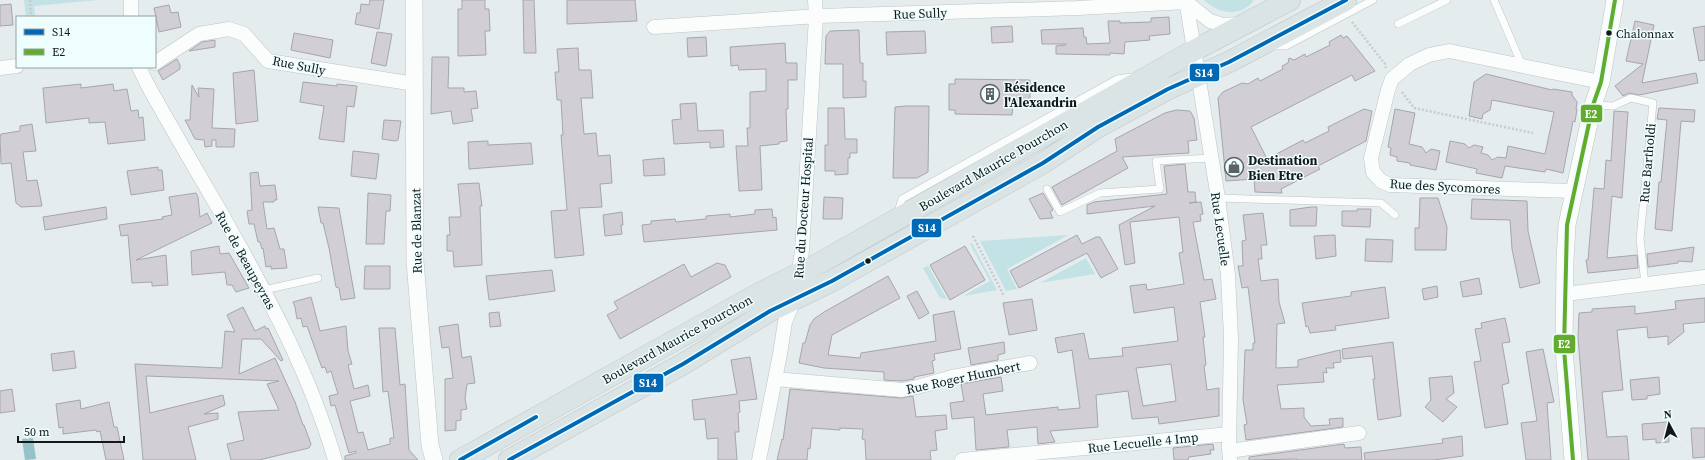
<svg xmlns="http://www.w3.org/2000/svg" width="1705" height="460" font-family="'Source Serif 4',serif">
<rect width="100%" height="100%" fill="#e4ecee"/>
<path fill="#c2e2e6" d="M24,0H98L34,6L35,17H26Z
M1204,0H1254C1241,18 1218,14 1204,0Z
M1068,235L1007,269L1017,289L1006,291L980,241Z
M972,243L997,290L963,296L990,281L970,244Z
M1086,258L1095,274L1040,283Z
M928,266L947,299L940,298L923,268Z"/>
<path fill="#93c2c8" d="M33,438L36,459L25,460L22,439Z"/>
<path fill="#d2ced5" stroke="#a5a7aa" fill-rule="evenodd" d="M370,0H384L379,29L355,24L357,13H360L361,4L369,5Z
M462,0H485V9H489L490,31H485L486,55L458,56V9H462Z
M523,0H534L536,53H524Z
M567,0H635L637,21L567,24Z
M11,4L13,25L0,26V5Z
M169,5L171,13L178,12L181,27L159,32L154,8Z
M1169,17L1170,34L1149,36L1150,40L1125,42L1124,54L1110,53V55L1056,54V46L1066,45V44H1042L1041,30L1083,28L1084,37H1086L1087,44L1110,43L1108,21H1120V23L1151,22V18Z
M1635,21L1654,25L1642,83L1696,73L1698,83L1639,95L1629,93L1623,96L1615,86L1643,64L1626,61Z
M1012,26L1013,42L992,43L991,27Z
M1705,26V60L1699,61L1693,28Z
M859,30L860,63H863V81H866V97L843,98V64H825L826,36L830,31Z
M925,31L926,53L887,55L886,32Z
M377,32L392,34L386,66L371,63Z
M294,33L333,40L330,58L291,50Z
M1341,35L1343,38L1347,36L1375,71L1355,81L1352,75L1251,127L1267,159L1303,140L1305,143L1329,131L1328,127L1364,109L1372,111L1366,141L1318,166L1320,169L1281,189L1282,193L1255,192L1254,179L1226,181L1218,98L1223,92L1242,83L1248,84L1258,78L1260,81L1283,69L1282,66L1288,63L1289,58L1294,60L1305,54L1306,57L1330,45L1329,42Z
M706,37L707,56L688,57L687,38Z
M215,40V47L189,51L202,42Z
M785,43L786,63H797V80H788V109H786L787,141L779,142V144L760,146L762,190L739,191L736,146H748L747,128H750V92L766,91V69L739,70L738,65L731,66L730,47Z
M578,48L579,70H591L593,98H581L584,134L596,133L598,156L610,155L612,183L600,184L602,207L579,208L584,255L555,258L551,211L567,210L561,135H563L561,100H557L555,72H559L557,49Z
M432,57H449L448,88H464V92L476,91L478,108L471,109L473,121L453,124L451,111L431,114Z
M177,59L180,65V69L163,80L158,71Z
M254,70L258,121L236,124L233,73Z
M1486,74L1552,90L1553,89L1572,92V95L1577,102L1576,109H1577L1575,122L1573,121L1563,173L1546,169L1545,172L1505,166L1502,178L1476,173L1477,169L1446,162L1450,141L1465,144L1469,148L1474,145L1483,147L1481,153L1488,155L1492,160L1498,157L1506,158L1508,146L1545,154L1554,112L1492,100L1490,110L1483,114L1482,119L1469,116L1474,82Z
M955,79L1030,80V105H1013L1012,115L955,114V110H949V84H955Z
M303,82L337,86V84L357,86L354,107L347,106L344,142L319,139L324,106L300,102Z
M81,84V88L113,84L114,91L127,89L131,111L138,110L139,118L143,117L145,140L108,144L105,122L89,123V118L46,123L43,88Z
M192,85L199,97L198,88L214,89L212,128L235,129L234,147H216V140H212V146L205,147L204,140L195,139L185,120H190Z
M696,103L698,131L723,130L724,147L710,148V142L674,144L672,120L681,119L680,104Z
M906,106H929L928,172L917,178H893L895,107Z
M828,108H844L845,139H857V153H850V158H848V174L835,175V171H825V145H828Z
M1659,108L1695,110L1694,122L1681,121L1672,231L1655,229L1659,182H1661L1667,120L1657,119Z
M1395,109L1415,113L1409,144L1422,147L1426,153L1431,149L1440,151L1436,170L1410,165V163L1397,161V157L1390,155L1391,148L1388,147Z
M1176,110L1190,111L1194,118L1197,140L1188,141L1189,153L1122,157L1128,168L1062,205L1052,187L1117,151L1115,139L1165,113Z
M1614,111L1628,112L1622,198L1612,196L1607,258L1637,255L1638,268L1588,273L1586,260H1588L1594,188L1604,189L1606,160L1611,161Z
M384,120L401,121L398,140L395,141L382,139Z
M32,124L36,151L23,152L27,181L37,180L42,206L21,207L16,203L11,163L1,164L0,137L1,134L20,131V126Z
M488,141V145L531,143L533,164L469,169L468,142Z
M353,151L379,154L376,179L351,176Z
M664,158L665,175L644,176L643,160Z
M1185,164L1188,192H1195L1196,202L1189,203L1201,202L1203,214L1200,215L1201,221L1193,222L1204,280L1212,279L1216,299L1200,302L1205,337H1203L1206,365L1204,366L1207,390L1219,388V416L1159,424L1158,417L1132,419L1128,391L1096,395L1098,427L1050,431L1055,442L1038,444L1037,427L1007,430L1009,447L976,450L974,417L952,419L950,403L964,401L961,384L1001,377L1003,391L983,394L986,415L1058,407V410L1080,408L1072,350L1058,353L1055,338L1084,333L1089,359L1123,356L1122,348L1178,341L1174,307L1134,313L1130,286L1146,284L1147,290L1184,284L1179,253L1183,252L1179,217L1130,222L1135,263L1125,265L1119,225L1155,206L1087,214V205L1094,202L1167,194L1164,166ZM1171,364L1176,401L1143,406L1136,368Z
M158,167V170H162L164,190L131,195L127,171Z
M258,172L260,186L275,185L277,200H274V202H263L267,229L274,228L280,249H284L287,268L271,269V266L266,267L263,248L262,249L260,242H258L254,224H249L247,211L252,210L250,173Z
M479,183L482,206H480L482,265L454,267L453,251H447V235H450L449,217H461L458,184Z
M196,193L198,197L200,217L207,213L212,223L136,260L166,255L168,285L152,286V282L132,283L128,235L121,236L119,225L163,219L162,217L172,215L169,197Z
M368,193L391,195L390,211H386L384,244H366Z
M1043,193L1053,210L1050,212L1053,218L1040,219L1029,199Z
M824,197L843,198L842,219H823Z
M1420,198H1438L1447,227L1446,250H1415V228H1419Z
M1472,199L1527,201L1528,231L1540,283L1520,288L1512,249L1510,220L1471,219Z
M106,207L107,219L45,230L43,217Z
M318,207L339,208L355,298L341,300L339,288L336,287L329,248L323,223H321Z
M1311,207H1317L1316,226H1290V210Z
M772,209L773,218L776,217L777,230L644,242L642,225L651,224V221L675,219L676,222L685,221L706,219V216L730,214V217L755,214V210Z
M1357,209H1371L1370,227L1342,226V211H1357Z
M622,212L623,225H621L622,234L605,236L603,215Z
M1263,213L1267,245H1261L1262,259H1258L1261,281L1278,279L1279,302L1285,323L1277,324L1276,368L1298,367V360L1340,350L1341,362L1333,363L1334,368H1326L1327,373L1323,372L1324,382L1277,385L1281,409L1304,408V417L1311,426L1330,425L1329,419L1343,418V427L1246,440L1244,425L1247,424L1243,400L1245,350H1253V343H1255L1248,287L1242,288L1238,266H1243L1242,241L1246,240L1243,215Z
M1077,235L1082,244L1096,237H1100L1118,269L1101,278L1087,253L1019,288L1010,271Z
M1335,235L1336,256L1316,259L1314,236Z
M1366,239L1393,240L1392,262L1365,261Z
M219,246L220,254L229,253L249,288L236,292L232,285H227L225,272L192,275L191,251Z
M965,246L985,280L950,300L930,265Z
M1694,247L1692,262L1678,261V263L1648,267L1647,254Z
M717,263L725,265L731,277L620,339L607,315L618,309L614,302L684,264L691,277Z
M365,266H390V289H364Z
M552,270L555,291L489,300L486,276Z
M888,276L900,298L832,335L828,355L860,358L861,353L936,341L933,315L954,311L961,349L934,354L935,360L932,361L934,373L914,377V379L902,381L884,380V372L824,368L799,363L803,343H805L810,325L814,319L824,312Z
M1479,278L1482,294L1463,297L1460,282Z
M1437,286L1438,297L1424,300L1422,289Z
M1385,287L1389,318L1335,326L1336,330L1310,333L1308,326L1306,327L1302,303L1351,296V292Z
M917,291L929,313L919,319L907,296Z
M311,297L320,331L346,326L348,351L352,364L348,365L354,389L368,385L370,396L350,401L358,433L363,432L368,450L390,444V438H394L388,391L383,392L379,328H395L400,385L405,384L409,450L418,460H345V456L356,453V451L349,453L335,405L331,406L329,396L338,394L331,371L327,373L325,367L322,368L307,326L303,327L301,318L297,319L295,307L293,302Z
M1705,298V322L1683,324L1684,332L1668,345V336L1648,338L1647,327L1617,330L1623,390L1602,392L1607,437L1627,436L1629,460H1588L1578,338L1579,313L1592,312V309L1635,306V314L1676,309L1675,301Z
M1032,299L1037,330L1009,335L1003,303Z
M243,307L255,331L265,326L266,329L268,328L283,360L281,361L261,339H242L239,374L275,358L295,402L303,425H304L311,444L309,448L259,460H231L227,444L244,440L238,412L279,410L267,384L279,381L146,376L150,413L223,395L225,405L204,414L218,413V419L188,427L196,460H143L135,364L222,368L225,331L235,332L227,315Z
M499,312L501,326L490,327L489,313Z
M1505,318L1510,342L1502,343L1509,383L1502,385L1508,424L1485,428L1474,362L1481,361L1475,329L1482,328L1481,323Z
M458,324L462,358L471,356L475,383L467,384L465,399L467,409L461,410V420L456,421V430L445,431V379L453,378L449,347L442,348L439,327Z
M1004,342L1005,353L998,355V360L971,365L968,348Z
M1393,342L1401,416L1378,420L1373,379H1375L1372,356L1343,359L1342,349Z
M1543,349L1554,402L1547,403L1551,460H1526L1521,423L1537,421L1526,352Z
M74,351L76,368L53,371L51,354Z
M750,357L757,399L739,401L740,412L738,413L739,432H735L737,460H718V438L707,439L705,419L694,420L692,400L737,394L731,360Z
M1452,376L1454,393L1446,399L1457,407L1443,422L1425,407L1431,400L1429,378Z
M1659,377L1660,394L1647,396V399L1632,400L1630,380Z
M12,389L15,411L0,413V391Z
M790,389L901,398L913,396L916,417L946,415L947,429L935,431L937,450L930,451L931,460H866L865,440L862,439L863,429L840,428V430L812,428L810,449L808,448L807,460H777L782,439L783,440Z
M80,400L81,409L109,402L114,427H117L124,460H106L100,431L97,432L96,430L63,434V427L59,428L56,404Z
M1668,422L1669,442L1656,443V439L1643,440L1642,424Z
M1691,428H1705V457L1693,458Z
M1462,436L1463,456L1434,460H1365L1364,453L1443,443L1442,439Z
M1213,444L1214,450H1210L1211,454L1189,457L1188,460H1174L1173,448Z
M1344,444L1345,448L1361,447L1362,460H1297V459L1249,460V457Z"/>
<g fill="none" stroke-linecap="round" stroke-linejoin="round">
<defs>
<path id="service" d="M1494,0L1522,65
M1398,24L1447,0
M1273,46H1286L1373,0
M1593,105L1613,106L1631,98L1653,103L1640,239L1645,284
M1047,189L1060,212L1100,193L1160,189L1156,161L1211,158
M1218,198L1381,203L1395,215
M897,215L902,199L1117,79L1132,77
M264,290L318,278"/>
<path id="minor" d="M131,0V17
M1186,0L1218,198L1228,275L1231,338L1229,447L1230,460
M654,27L819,16L1078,8L1186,2L1210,21L1223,25L1240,24
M155,63L199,34L229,29L244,34L268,61L415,84
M139,67L147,84C172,129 198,173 224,218C268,296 310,374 335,460
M0,68L17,66
M1573,191L1390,185L1381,181L1373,172L1371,158L1388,90L1392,79L1410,64L1429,55L1449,51L1601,82
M1565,294L1705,277
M775,379L902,390L917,387L952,377L1030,363
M1229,451L1359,433
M759,460L780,354L785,322L794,300L802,251L816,17L815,0
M962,460L1229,434"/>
<path id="tertiary" d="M414,0L415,261L430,445L434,460
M1573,460L1564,349L1565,260L1567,225L1593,105L1601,82L1615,0"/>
<path id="primary" d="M460,460L758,294L818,264L1193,51L1290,0
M509,460L683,364L770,311L832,281L1043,163L1098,127L1168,89L1229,62L1346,0"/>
</defs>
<use href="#service" stroke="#bfc4c5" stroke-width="8"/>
<use href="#minor" stroke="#bfc4c5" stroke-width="15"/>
<use href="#tertiary" stroke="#bfc4c5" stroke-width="18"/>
<use href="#primary" stroke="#c2c5c6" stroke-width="22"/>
<path stroke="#c8cbcb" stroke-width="2.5" stroke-dasharray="2 2" stroke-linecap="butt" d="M30,0L31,17
M1352,22L1385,64L1386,68
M1402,92L1414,108L1533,133
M973,236L1004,296"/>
<use href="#service" stroke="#fbfcfc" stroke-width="7"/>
<use href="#minor" stroke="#fbfcfc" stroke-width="14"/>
<use href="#tertiary" stroke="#fbfcfc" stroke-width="17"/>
<use href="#primary" stroke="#dae4e5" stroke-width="21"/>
<defs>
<path id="bus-1" d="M460,460L536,417
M509,460L683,364L770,311L832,281L1043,163L1098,127L1168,89L1229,62L1346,0"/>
<path id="bus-2" d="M1573,460L1564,349L1567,225L1593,105L1601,82L1615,0"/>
</defs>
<use href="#bus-1" stroke="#eefdfe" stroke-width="7"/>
<use href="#bus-2" stroke="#eefdfe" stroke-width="7"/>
<use href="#bus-1" stroke="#0069b5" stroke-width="4"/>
<use href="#bus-2" stroke="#61ab2d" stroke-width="4"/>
</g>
<defs>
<symbol id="building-ring" viewBox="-11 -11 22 22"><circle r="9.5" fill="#eefdfe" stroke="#5c6264" stroke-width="1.5"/><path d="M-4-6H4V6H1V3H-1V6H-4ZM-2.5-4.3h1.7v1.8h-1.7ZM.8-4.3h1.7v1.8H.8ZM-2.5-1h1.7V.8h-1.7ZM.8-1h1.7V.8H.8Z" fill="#5c6264"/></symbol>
<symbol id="shop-ring" viewBox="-11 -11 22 22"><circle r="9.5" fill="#eefdfe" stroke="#5c6264" stroke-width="1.5"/><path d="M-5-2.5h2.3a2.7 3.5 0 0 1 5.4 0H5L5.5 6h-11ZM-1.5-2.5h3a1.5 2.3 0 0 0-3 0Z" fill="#5c6264"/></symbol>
</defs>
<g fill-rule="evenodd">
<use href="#building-ring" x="979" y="83" width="22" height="22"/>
<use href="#shop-ring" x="1223" y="156" width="22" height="22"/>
</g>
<g fill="#131819" stroke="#eefdfe" stroke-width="1.5">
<circle cx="1609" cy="33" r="3.5"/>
<circle cx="868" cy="261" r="3.5"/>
</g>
<g text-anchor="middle" stroke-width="3" stroke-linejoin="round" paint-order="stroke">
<g font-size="12" fill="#131819" stroke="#eefdfe" text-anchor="start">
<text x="1616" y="38">Chalonnax</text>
</g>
<g font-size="13" fill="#131819" stroke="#eefdfe">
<text transform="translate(920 13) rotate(-2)" y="5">Rue Sully</text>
<text transform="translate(299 65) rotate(11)" y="5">Rue Sully</text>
<text transform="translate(1647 163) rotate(-85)" y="5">Rue Bartholdi</text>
<text transform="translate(993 165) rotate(-30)" y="5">Boulevard Maurice Pourchon</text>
<text transform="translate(1445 186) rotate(3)" y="5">Rue des Sycomores</text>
<text transform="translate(803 208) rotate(-86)" y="5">Rue du Docteur Hospital</text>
<text transform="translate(1221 229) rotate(82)" y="5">Rue Lecuelle</text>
<text transform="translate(416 231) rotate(-91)" y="5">Rue de Blanzat</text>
<text transform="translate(246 260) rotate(61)" y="5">Rue de Beaupeyras</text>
<text transform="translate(677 339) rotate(-29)" y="5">Boulevard Maurice Pourchon</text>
<text transform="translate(963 377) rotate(-12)" y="5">Rue Roger Humbert</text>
<text transform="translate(1143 442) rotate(-6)" y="5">Rue Lecuelle 4 Imp</text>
</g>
<g font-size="13" font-weight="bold" fill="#131819" stroke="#eefdfe" text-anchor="start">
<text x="1004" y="92">Résidence<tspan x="1004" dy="15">l'Alexandrin</tspan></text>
<text x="1248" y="165">Destination<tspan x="1248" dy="15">Bien Etre</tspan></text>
</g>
</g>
<g stroke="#eefdfe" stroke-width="1.5">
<rect x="1189" y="63" width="31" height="19" rx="4" fill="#0069b5"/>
<rect x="1580" y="104" width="23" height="19" rx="4" fill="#61ab2d"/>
<rect x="911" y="218" width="31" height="20" rx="4" fill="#0069b5"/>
<rect x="1553" y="334" width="23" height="20" rx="4" fill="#61ab2d"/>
<rect x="633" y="373" width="31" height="20" rx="4" fill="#0069b5"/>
</g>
<g font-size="11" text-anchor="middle" font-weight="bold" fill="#fff">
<text x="1204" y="77">S14</text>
<text x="1591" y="118">E2</text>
<text x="927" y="232">S14</text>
<text x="1564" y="348">E2</text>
<text x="648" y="387">S14</text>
</g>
<rect x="16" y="16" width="140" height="52" fill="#eefdfe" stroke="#96a1a2"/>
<rect x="24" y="29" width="20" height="6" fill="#0069b5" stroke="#96a1a2"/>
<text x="52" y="36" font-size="12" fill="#131819">S14</text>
<rect x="24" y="49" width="20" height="6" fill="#61ab2d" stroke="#96a1a2"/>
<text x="52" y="56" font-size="12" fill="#131819">E2</text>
<g transform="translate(1669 424) rotate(353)" stroke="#eefdfe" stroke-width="3" paint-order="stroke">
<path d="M0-3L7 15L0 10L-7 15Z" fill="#131819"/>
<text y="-6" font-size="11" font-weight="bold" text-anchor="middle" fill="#131819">N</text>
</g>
<path d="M18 436v6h106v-6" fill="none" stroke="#131819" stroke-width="2"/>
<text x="24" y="436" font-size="12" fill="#131819" stroke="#eefdfe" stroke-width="3" paint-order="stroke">50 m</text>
</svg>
